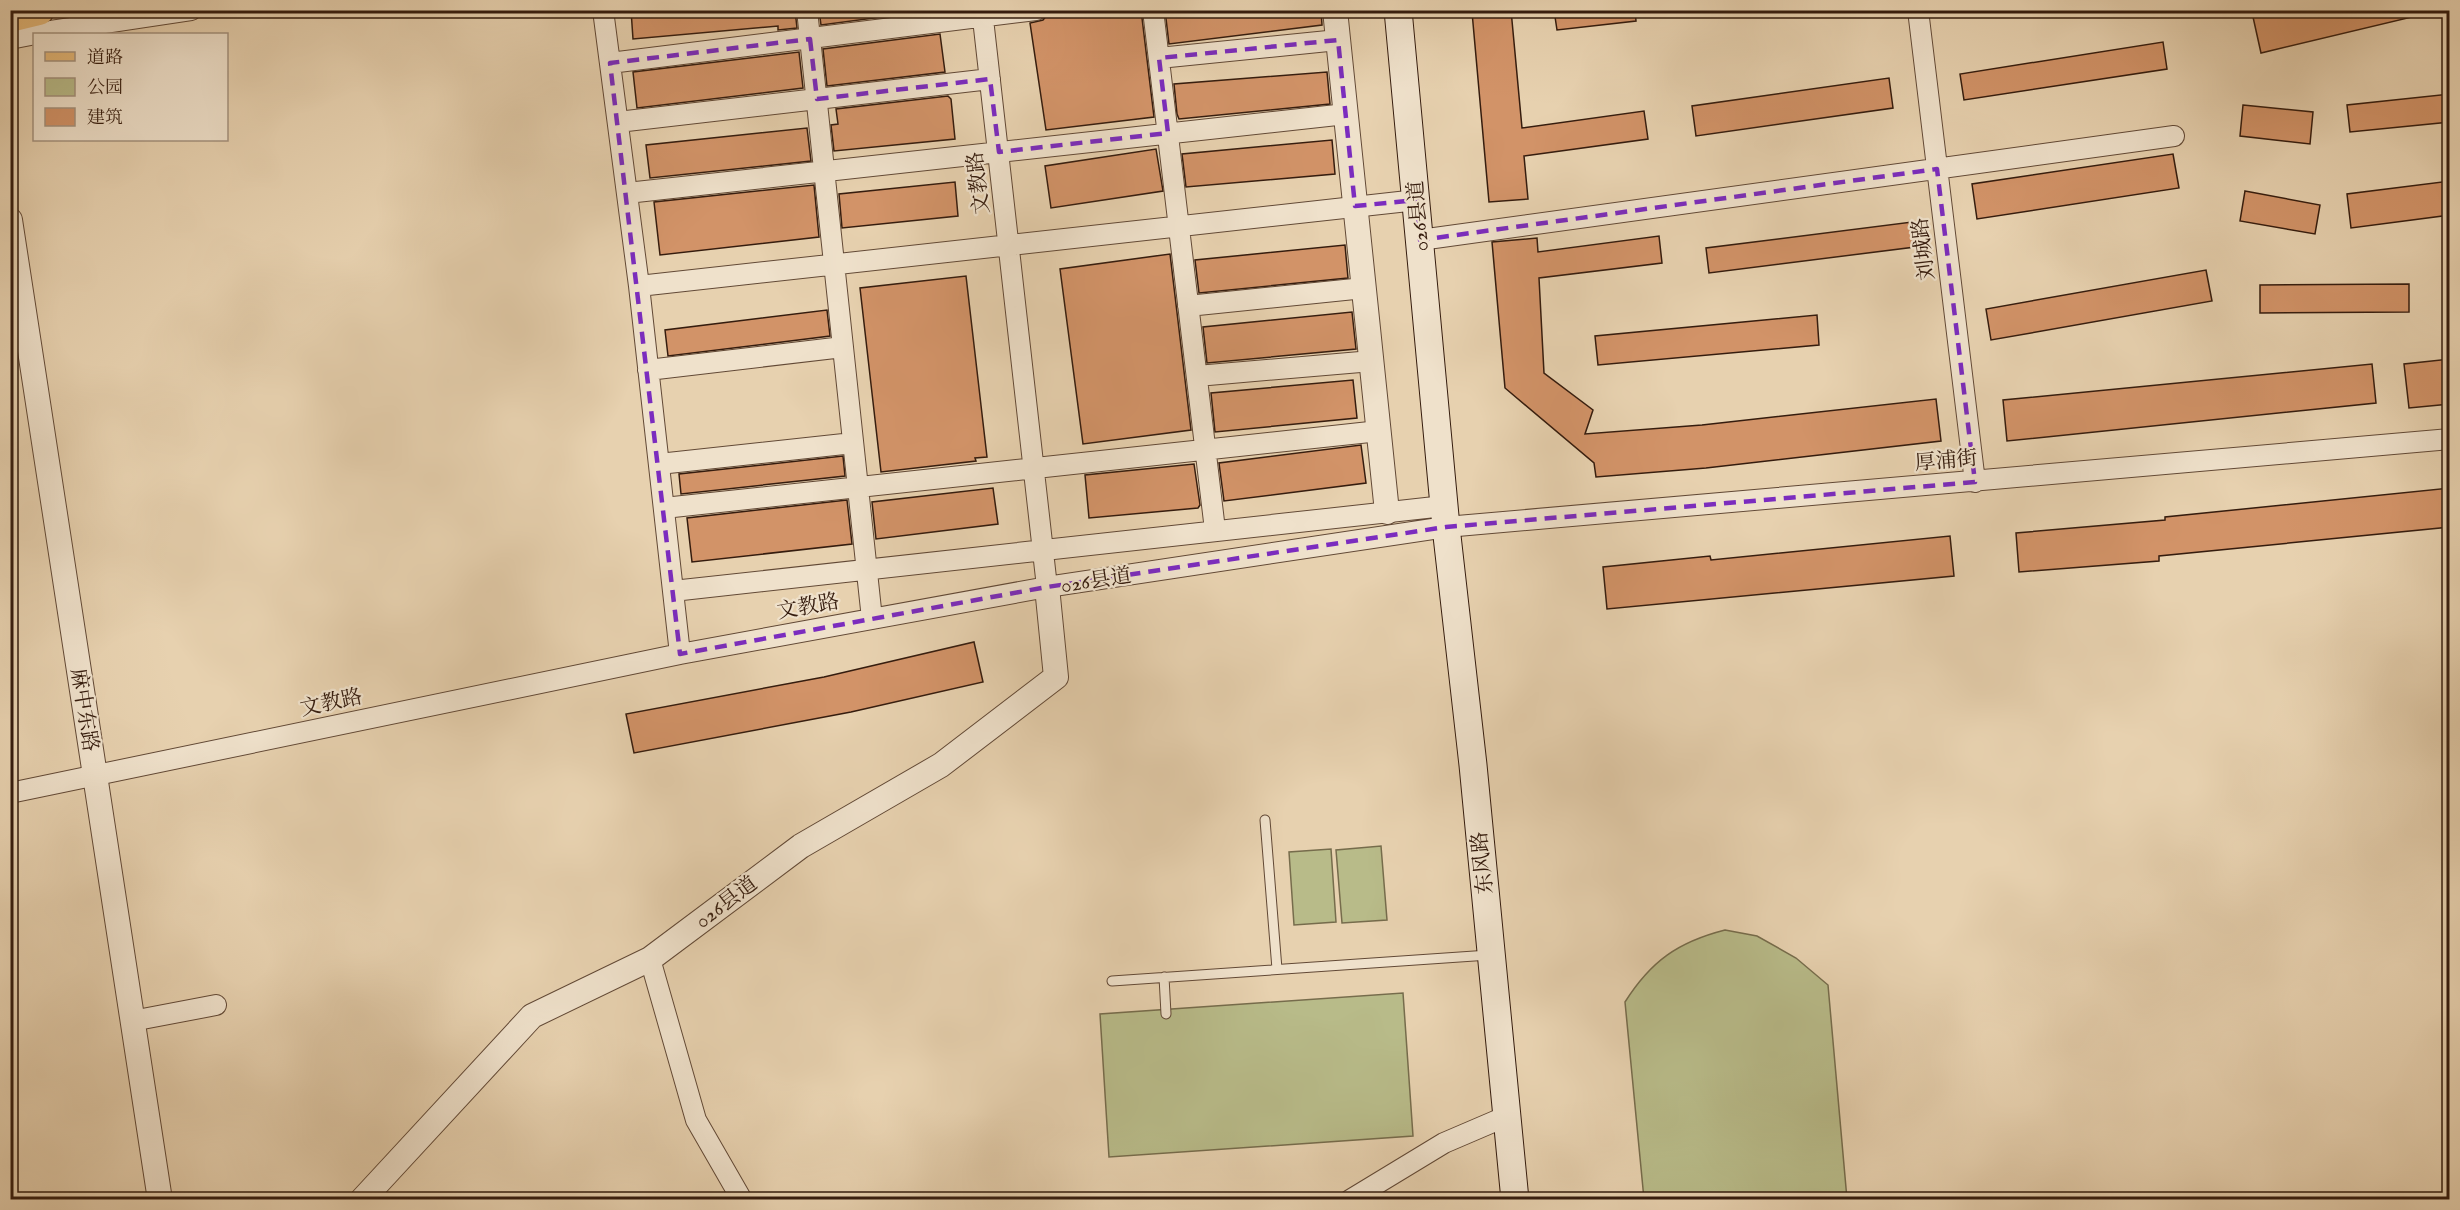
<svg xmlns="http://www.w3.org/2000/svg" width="2460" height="1210" font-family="'IM FELL English','Noto Serif SC',serif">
<rect width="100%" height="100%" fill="#e7d1af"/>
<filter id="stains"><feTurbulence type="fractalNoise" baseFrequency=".00333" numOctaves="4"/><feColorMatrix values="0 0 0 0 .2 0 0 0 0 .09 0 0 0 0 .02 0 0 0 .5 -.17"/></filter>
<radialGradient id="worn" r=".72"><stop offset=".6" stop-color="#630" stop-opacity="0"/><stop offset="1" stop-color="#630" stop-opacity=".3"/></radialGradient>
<path fill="#b8bb89" stroke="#766c4c" stroke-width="1.5" d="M1381,846L1387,920L1342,923L1336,850Z
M1331,849L1336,922L1294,925L1289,852Z
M1725,930L1757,936L1796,958L1828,985L1847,1199H1644L1625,1002C1651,961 1678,942 1725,930Z
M1403,993L1413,1136L1109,1157L1100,1014Z"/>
<path fill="#d29368" stroke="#351c0e" stroke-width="1.5" d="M631,10H795L797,28L778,30V26L633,39Z
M819,10H935L821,25Z
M1083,10H1141L1154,117L1046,130L1030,23L1043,20L1047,15Z
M1165,10H1321L1322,25L1169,44Z
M1511,10L1522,128L1644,111L1648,139L1524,156L1528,199L1489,202L1472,12Z
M1554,10H1635L1636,21L1557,30Z
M2282,10H2412V17L2261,53L2253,17Z
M940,34L945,72L827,86L823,49Z
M2163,42L2167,69L1964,100L1960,74Z
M799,52L803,88L637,108L633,72Z
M1327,72L1330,104L1179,119L1177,114L1174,84Z
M1889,78L1893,108L1696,136L1692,106Z
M2450,94V122L2350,132L2347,105Z
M948,96L951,99L955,139L834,151L831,125L838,124L836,109Z
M2243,105L2313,112L2310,144L2240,136Z
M807,128L811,161L650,178L646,145Z
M1332,140L1335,174L1186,187L1182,154Z
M1156,149L1163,191L1051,208L1045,166Z
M2173,154L2179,188L1977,219L1972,184Z
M2450,181V215L2351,228L2347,194Z
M955,182L958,216L842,228L839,194Z
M814,185L819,237L660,255L654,202Z
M2245,191L2320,205L2315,234L2240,221Z
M1912,222L1915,247L1709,273L1706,248Z
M1659,236L1662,263L1539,278L1544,373L1593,410L1585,434L1702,425L1936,399L1941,441L1706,468L1596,477L1594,463L1505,388L1492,242L1537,238L1538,252Z
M1345,245L1348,278L1199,293L1195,260Z
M1170,254L1191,430L1083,444L1060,269Z
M2206,270L2212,301L1991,340L1986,309Z
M966,276L987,457L975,458L976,461L881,472L860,288Z
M2409,284V312L2260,313V285Z
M827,310L830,336L668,356L665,330Z
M1352,312L1356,349L1207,363L1203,327Z
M1817,315L1819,345L1598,365L1595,336Z
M2450,359V404L2409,408L2404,364Z
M2372,364L2376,403L2007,441L2003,400Z
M1353,380L1357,418L1215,432L1211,393Z
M1361,445L1366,483L1224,501L1219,463Z
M843,456L845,476L681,494L679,474Z
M1194,464L1200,505L1198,508L1089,518L1085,475Z
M993,488L998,524L876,539L872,502Z
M2450,488V527L2159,556V561L2019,572L2016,533L2165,520V517Z
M847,500L852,544L692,562L687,518Z
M1950,536L1954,576L1607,609L1603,567L1710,556L1711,560Z
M974,642L983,682L851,712L634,753L626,714L824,677Z"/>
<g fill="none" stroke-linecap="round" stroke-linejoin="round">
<defs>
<path id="service" d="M1265,820L1277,969
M1164,977L1166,1014
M1112,981L1489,955"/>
<path id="minor" d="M603,10L639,286L680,654
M807,10L872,619
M1153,10L1215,530
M1918,10L1975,482
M10,39L51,31L191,10
M1159,58L1338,40
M610,63L1036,10
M618,122L990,79
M627,193L1346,114
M1420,240L2174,136
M639,286L1417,200
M1188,306L1364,288
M648,370L843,347
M1197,376L1372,361
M659,464L853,443
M664,508L1379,431
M1047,587L1446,527L2450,439
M673,591L1444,506
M10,793L680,654L1047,587L982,10
M650,959L696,1120L742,1200
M132,1021L216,1005
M1350,1200L1444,1143L1507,1116"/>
<path id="tertiary" d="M1335,10L1387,512
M10,220L160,1200
M362,1200L532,1016L650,959L801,846L941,765L1056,677L1047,587"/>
<path id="secondary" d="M1398,10L1446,527L1473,765L1515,1200"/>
<path id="primary" d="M10,17L39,10"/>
</defs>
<use href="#service" stroke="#624936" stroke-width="11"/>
<use href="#minor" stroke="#624936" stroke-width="22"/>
<use href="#tertiary" stroke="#624936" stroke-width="26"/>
<use href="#secondary" stroke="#351c0e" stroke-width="29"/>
<use href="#primary" stroke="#351c0e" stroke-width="32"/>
<use href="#service" stroke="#efe1cb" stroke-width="9"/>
<use href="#minor" stroke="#efe1cb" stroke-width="20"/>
<use href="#tertiary" stroke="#efe1cb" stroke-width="24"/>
<use href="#secondary" stroke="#efe1cb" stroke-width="27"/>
<use href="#primary" stroke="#e4b878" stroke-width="30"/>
</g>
<path fill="none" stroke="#7b2cbf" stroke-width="4.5" stroke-dasharray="12 8" stroke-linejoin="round" d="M810,39L817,99L990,79L999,152L1168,133L1159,58L1338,40L1355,206L1417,200L1420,240L1937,169L1975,482L1446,527L1047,587L680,654L610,63Z"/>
<g text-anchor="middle" stroke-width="4.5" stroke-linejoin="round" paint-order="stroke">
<g font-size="21" fill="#351c0e" stroke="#efe1cb">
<text transform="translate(978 183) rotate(-97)" y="7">文教路</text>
<text transform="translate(1418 216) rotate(-95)" y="7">026县道</text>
<text transform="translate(1923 249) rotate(-97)" y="7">刘城路</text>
<text transform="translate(1946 460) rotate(-5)" y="7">厚浦街</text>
<text transform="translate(1096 580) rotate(-9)" y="7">026县道</text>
<text transform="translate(808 606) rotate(-10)" y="7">文教路</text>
<text transform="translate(331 702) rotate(-12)" y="7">文教路</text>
<text transform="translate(85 710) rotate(81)" y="7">麻中东路</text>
<text transform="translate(1482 863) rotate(-96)" y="7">东风路</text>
<text transform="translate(726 902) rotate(-37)" y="7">026县道</text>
</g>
</g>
<rect width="2460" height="1210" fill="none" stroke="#e7d1af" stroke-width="36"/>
<rect x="12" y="12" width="2436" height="1186" fill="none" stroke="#351c0e" stroke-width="3"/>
<rect x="18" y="18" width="2424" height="1174" fill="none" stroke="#351c0e" stroke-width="1.5"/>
<rect x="33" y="33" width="195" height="108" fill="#efe1cb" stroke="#a5927f" stroke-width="1.5"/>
<rect x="45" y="52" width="30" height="9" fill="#e4b878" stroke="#a5927f" stroke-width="1.5"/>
<text x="87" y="63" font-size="18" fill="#351c0e">道路</text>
<rect x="45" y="78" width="30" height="18" fill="#b8bb89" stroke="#a5927f" stroke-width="1.5"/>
<text x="87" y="93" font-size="18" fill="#351c0e">公园</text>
<rect x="45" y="108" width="30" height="18" fill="#d29368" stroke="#a5927f" stroke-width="1.5"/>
<text x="87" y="123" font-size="18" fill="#351c0e">建筑</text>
<rect width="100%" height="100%" filter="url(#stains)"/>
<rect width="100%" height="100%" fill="url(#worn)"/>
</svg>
